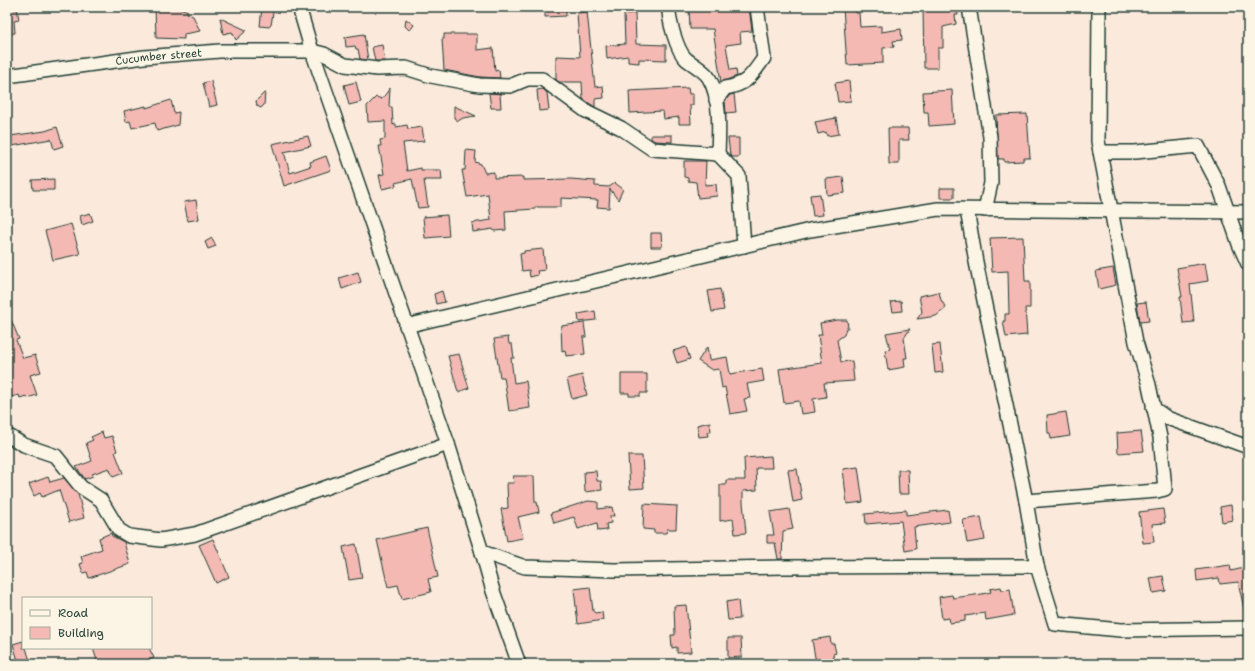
<svg xmlns="http://www.w3.org/2000/svg" width="1255" height="671" font-family="'Shantell Sans',sans-serif">
<rect width="100%" height="100%" fill="#fbe9db"/>
<filter id="ink" filterUnits="userSpaceOnUse"><feTurbulence type="fractalNoise" baseFrequency=".025" numOctaves="2"/><feDisplacementMap in="SourceGraphic" scale="8" xChannelSelector="R" yChannelSelector="G"/><feConvolveMatrix kernelMatrix="1 2 1 2 8 2 1 2 1" color-interpolation-filters="sRGB"/></filter>
<g filter="url(#ink)">
<path fill="#f5b9b4" stroke="#1f3d34" d="M155,7H177L188,11L187,13L193,16L200,31L184,34V39L156,38Z
M262,7H272L273,13L271,25L269,27L260,26Z
M545,7H566V16L545,17Z
M689,7H749L752,31L740,32L741,43L726,45L730,70L736,69L737,76L721,82L713,29H690Z
M843,7H855V13H859L860,27L881,26V32L901,29L902,40L893,41L894,47L883,48V63L847,65Z
M923,7H957L958,15H955L956,24L943,27V48H938V68H924Z
M7,8H17L19,20L14,21L15,33L7,34Z
M587,12L595,87L603,86L604,98L595,99V107L583,99L582,82H559L556,80V56L580,57L577,13Z
M635,13L636,44L666,45V60L639,59V63L628,62V56L607,59L606,46L625,44L624,14Z
M220,18L246,30H247L236,40L232,32L223,34Z
M406,19L414,25L411,29L409,30L405,26Z
M364,34L368,60L360,59L358,49H356L355,46L346,47L345,37Z
M444,34H477V50L493,48L495,71L499,70L500,78L480,77L444,70L442,39H444Z
M382,45L385,61H375L372,47Z
M211,81L217,105L209,107L203,83Z
M849,81L851,101L838,102L835,83Z
M356,82L361,102L349,105L344,85Z
M390,88L389,107H392L393,125L396,124V127L407,125L408,129L422,127L424,141L403,143L407,171L421,168V170H441L442,180H424L428,207L418,208L412,179L395,183L396,186L382,189L379,175L384,174L379,146H381L380,140L385,139V121L368,122L367,106L376,97L382,99Z
M688,88L689,94H693V105H690L691,124H679V117L664,119L663,111L630,113L629,91Z
M543,89L547,93L549,110L539,111L537,90Z
M952,90L954,124L929,126L928,112H924L923,92Z
M265,92L264,105L261,108L257,106L256,101Z
M489,93L502,94H500L501,108H491Z
M734,94L736,112L726,113L725,101L730,95Z
M171,100L174,113L179,112L178,125L157,131L155,123L132,128L130,121L126,122L124,111L146,106V108Z
M454,106L476,116L463,118L458,121L454,118Z
M1027,114L1030,158H1023V161L1004,162V159H998L996,115Z
M836,118L839,134L827,136L826,132L818,134L815,122Z
M57,127L63,146L54,149L51,139L12,146L10,136L45,131Z
M888,128H908L909,140H899V164H889Z
M651,135H672V142L655,141L651,139Z
M308,136L311,146L284,152L290,173L311,166L310,162L326,156L331,170L284,186L272,144Z
M728,138H739V157H732L730,155Z
M466,150L476,151L475,162L481,164L485,173L494,172V178L523,177V180L571,179L595,181V186L609,187L615,183L623,189L618,200L610,189L609,208L597,207L598,200L561,198V207H535V209L505,211L506,230L494,231L493,229L473,232L472,223L491,220L488,194L467,197L462,170H465Z
M684,161H706L705,185L716,184L717,196L698,198L696,182L688,181V178L684,177Z
M843,177L845,193L827,195L826,179Z
M54,179V190H33L32,180Z
M940,188H954V198H940Z
M820,194L823,215L813,216L810,195Z
M196,200L199,219L188,221L184,202Z
M90,213L93,221L82,225L80,216Z
M447,215L449,236L425,238L423,217Z
M71,224L80,254L53,260L45,231Z
M651,233H661L662,247H651Z
M1023,237L1025,281H1030V308H1025L1027,335L1006,337L1003,321H1005V314H1009L1008,271L992,272L990,238Z
M212,238L216,246L208,249L205,242Z
M543,249L545,270L537,271L538,275L530,277L529,270L522,271L520,254L524,253V251Z
M1205,263L1208,281L1190,284L1194,322L1183,323L1180,297H1182L1177,268Z
M1113,268L1116,285L1099,289L1096,271Z
M358,272L361,282L342,289L339,278Z
M720,289L724,310L712,312L708,291Z
M442,291L445,302L436,304L434,294Z
M939,292L941,300L946,308L936,316L917,319L922,312L919,296Z
M901,301L902,311L893,312L891,302Z
M1146,302L1149,321L1140,322L1137,303Z
M7,310L19,339L16,340L23,358L35,355L41,372L30,375L37,395L27,398L26,396L20,398L19,395L7,398Z
M595,311L596,320L579,322L578,314Z
M837,320H847L848,328H846L844,335L837,340L841,362L852,361L854,381L824,383L826,397L813,399L815,412L801,414L799,401L784,403L779,369L822,363L818,335H822L820,323Z
M584,323L586,337H583L585,354L566,356L565,350L562,351L561,326Z
M910,329L904,338L907,358H904L905,367L888,370L885,350L890,349L886,333Z
M508,337L509,344H512L514,358H511L514,383L526,381L530,408L509,411L504,377H500L494,339Z
M940,344L943,372L935,373L932,345Z
M686,347L690,359L677,363L673,351Z
M707,347L709,360L727,357L730,374L762,369L764,381L747,384L750,398L744,399L747,411L730,414L725,387L722,388L719,369L712,370L698,361Z
M459,354L469,388L458,392L448,356Z
M621,374H647V393H640V396H629V393H621Z
M582,375L587,395L572,399L567,379Z
M1066,412L1070,436L1051,439L1050,433H1048L1047,415Z
M710,422L711,432H707L708,436L699,437L697,425Z
M1141,431L1144,451L1118,453L1117,433Z
M102,432L104,438L112,436L117,451L115,452L123,473L113,477L109,468L92,474L93,476L85,479L76,467L92,461L86,443L93,440L91,437Z
M628,456H642L644,488L630,489Z
M771,456L772,468H756L757,490L743,491V502L746,533L735,534L733,519L720,521V485H726V480H745L744,458Z
M858,467L863,502L847,504L843,469Z
M797,469L802,500L793,502L788,470Z
M898,470H908L909,494H899Z
M596,471L597,481H601L602,490L585,492L584,472Z
M513,476H534L535,502H537L539,512L518,517L523,538L507,541L501,509L508,508L507,483H514Z
M48,477L50,482L64,478L78,494L84,518L69,522L59,490L42,497L40,493L34,496L29,484Z
M588,501L598,502V509L612,507L614,516H610L611,523L606,524L607,530L598,531L597,523L578,529L574,517L554,523L551,513Z
M644,504L677,506L676,529H667L666,533H654V530L643,529Z
M1231,505L1233,520L1222,522L1220,507Z
M789,509L793,529L783,531L782,559H778L775,543H767V535H774L770,512Z
M1163,509L1165,523L1152,524L1154,542L1143,543L1139,512Z
M906,510V515L948,510L950,522L914,527L916,549L905,551L901,521L866,524L865,514Z
M981,517L985,540L967,543L963,520Z
M427,528L438,577L428,579L431,592L402,599L398,585L388,587L377,540Z
M111,533L112,536L124,542L130,564L89,578L87,572L83,573L80,564L83,563L81,556L102,549L99,538Z
M213,539L229,577L216,583L199,545Z
M356,544L362,578L349,580L343,547Z
M1230,565L1231,571L1248,567V612L1245,613L1238,582L1220,584L1219,578L1197,581L1196,570Z
M1163,576L1166,591L1153,593L1150,578Z
M590,587L593,611L595,613L602,612L603,620L578,624L574,589Z
M1001,587L1002,590L1010,589L1014,615L986,620L985,613L965,616V621L950,623L949,618L942,619L939,597L952,595L953,598L982,594L991,592L990,589Z
M738,600L740,619L728,620L726,602Z
M686,605L691,652L677,653V647L672,648L671,635H675L674,606Z
M830,637L831,644H834L836,653L833,654L834,660L816,663L812,640Z
M728,638H741L742,657L728,658Z
M23,641V648H26L31,664H19L13,644Z
M93,648H149L154,658L140,664H98Z"/>
<g fill="none" stroke-linecap="round" stroke-linejoin="round">
<defs>
<g id="minor">
<path d="M299,7L312,51L448,444L482,552L493,591L519,664"/>
<path d="M669,7C668,19 677,51 686,59C692,64 705,71 709,78C721,98 719,131 718,154L739,176L744,246"/>
<path d="M969,7L990,137L991,183L985,210"/>
<path id="s1" d="M7,76L144,57L220,51H312L324,54L345,65L377,69L406,68L431,76L479,85L510,86L527,79H542L586,111L621,128L652,149L718,154"/>
<path d="M716,100L725,88C748,84 751,76 764,58L757,7"/>
<path d="M1100,152H1135L1198,146L1219,186L1239,244L1248,264"/>
<path d="M967,210L976,262L1026,501L1037,566"/>
<path d="M406,326L810,230L938,209L1248,212"/>
<path d="M1153,408L1167,418L1248,447"/>
<path d="M7,435L24,445L56,456L81,487L101,500L119,530L129,536L161,540L195,534L448,444"/>
<path d="M1026,501L1157,491L1165,489L1160,437L1149,385L1136,342L1098,141L1099,7"/>
<path d="M482,552L525,567L615,570L785,567L1037,566L1055,624L1121,630L1248,628"/>
</g>
</defs>
<use href="#minor" stroke="#1f3d34" stroke-width="16"/>
<use href="#minor" stroke="#fcf5e5" stroke-width="13"/>
</g>
</g>
<g text-anchor="middle" stroke-width="3" stroke-linejoin="round" paint-order="stroke">
<g font-size="11" fill="#1f3d34" stroke="#fcf5e5">
<text dy="4" stroke="none"><textPath href="#s1" startOffset="153">Cucumber street</textPath></text>
</g>
</g>
<rect width="1255" height="671" fill="none" stroke="#fcf5e5" stroke-width="24"/>
<rect x="12" y="12" width="1231" height="647" fill="none" stroke="#1f3d34" stroke-width="1.5" filter="url(#ink)"/>
<rect x="22" y="597" width="130" height="52" fill="#fcf5e5" stroke="#a4ab9e"/>
<rect x="30" y="610" width="20" height="6" fill="#fcf5e5" stroke="#a4ab9e"/>
<text x="58" y="617" font-size="12" fill="#1f3d34">Road</text>
<rect x="30" y="627" width="20" height="12" fill="#f5b9b4" stroke="#a4ab9e"/>
<text x="58" y="637" font-size="12" fill="#1f3d34">Building</text>
</svg>
